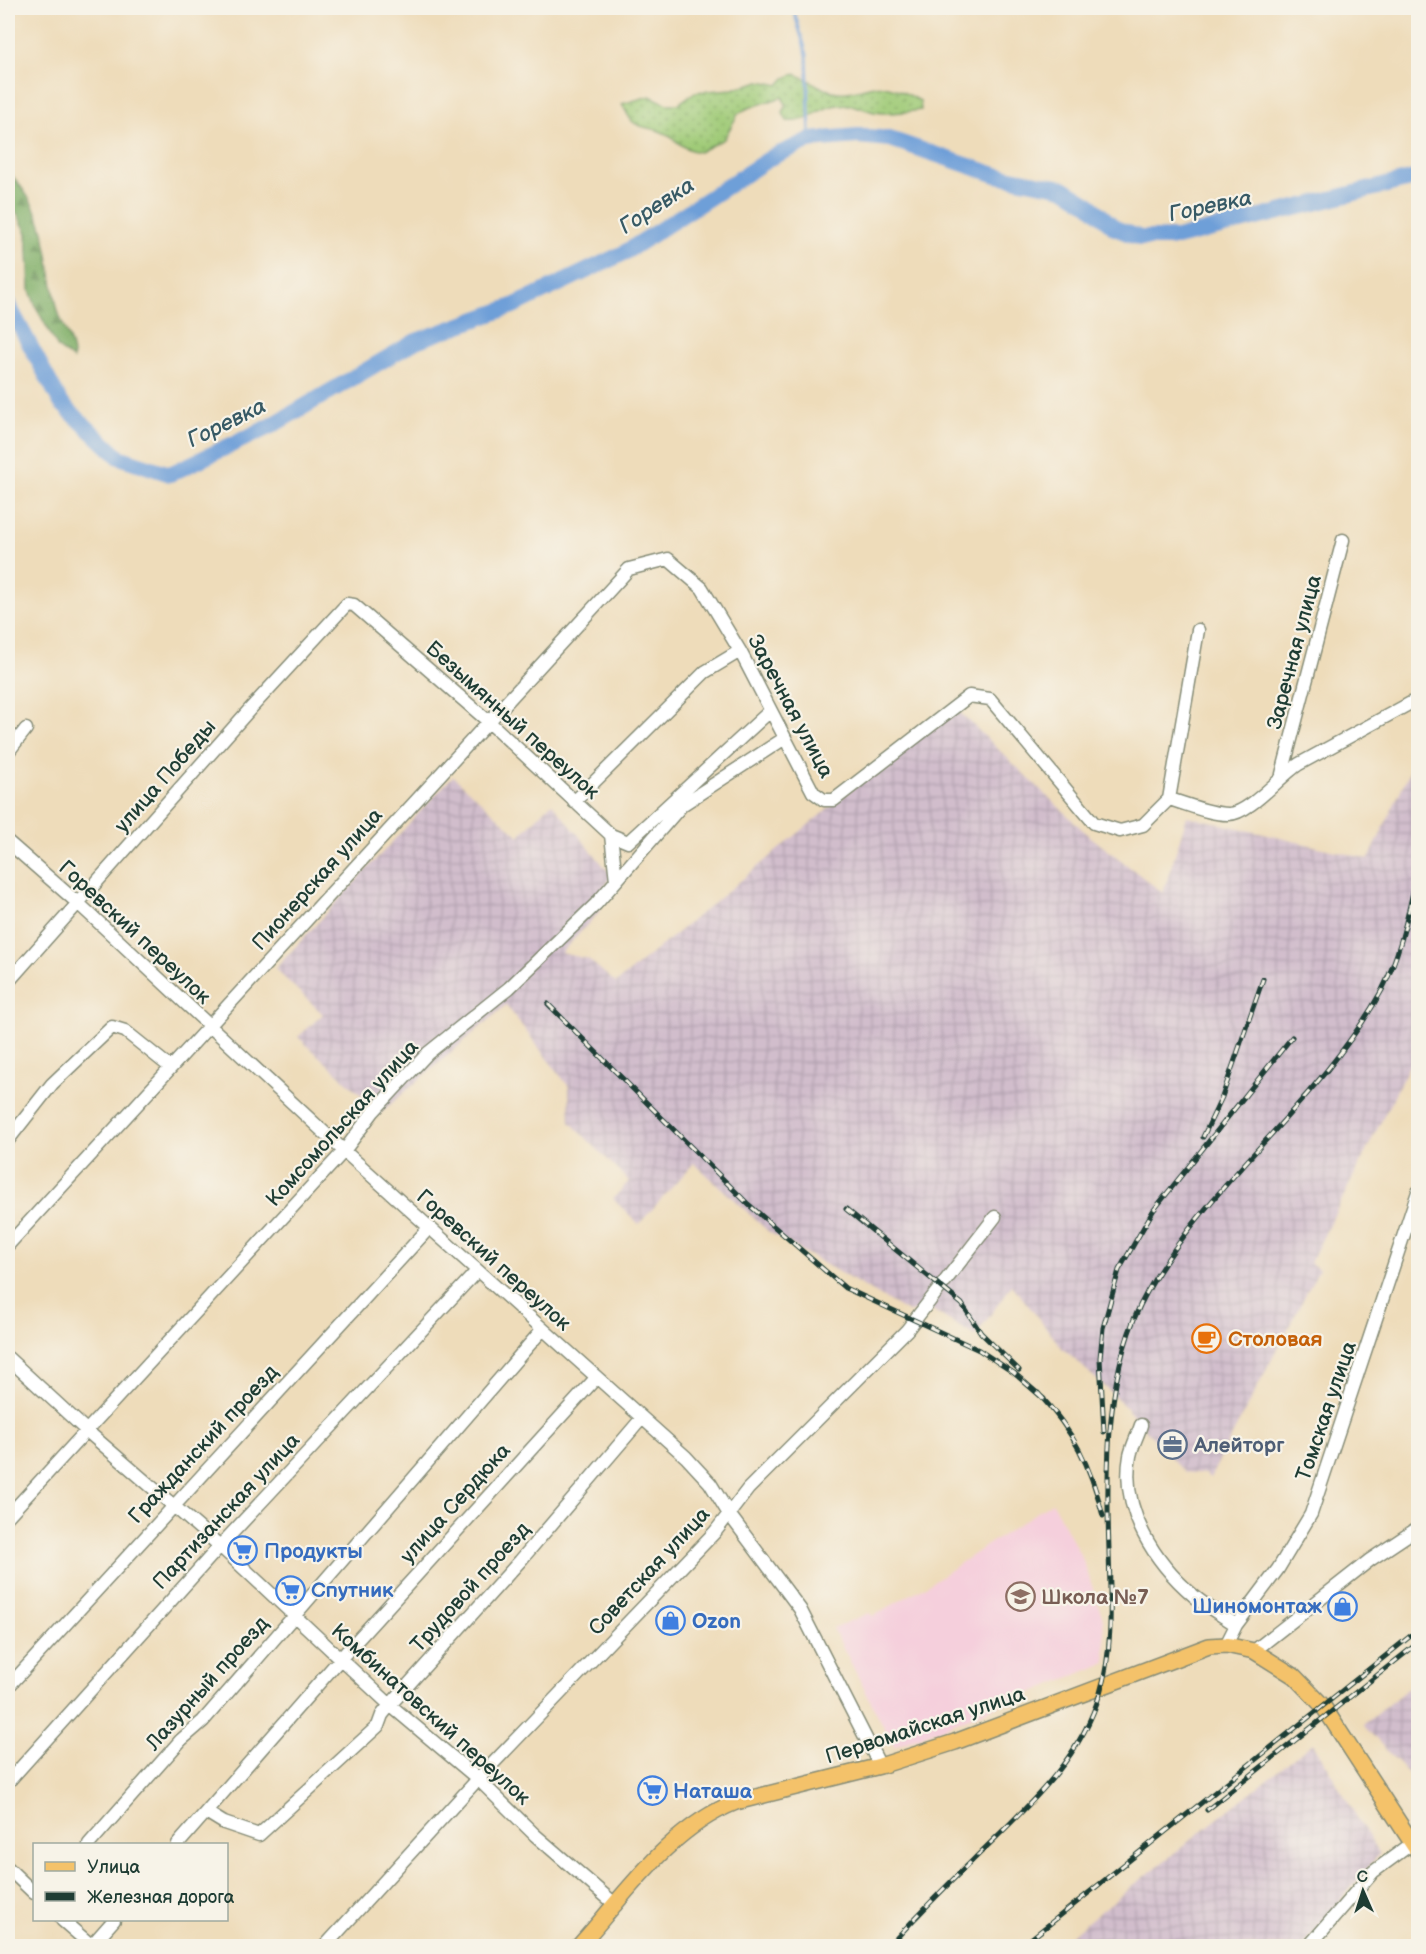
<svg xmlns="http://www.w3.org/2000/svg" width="1426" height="1954" font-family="'Balsamiq Sans',sans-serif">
<defs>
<pattern id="industrial-grid" width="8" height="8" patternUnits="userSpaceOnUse" patternTransform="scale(1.5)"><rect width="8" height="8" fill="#d1bdcc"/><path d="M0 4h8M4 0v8" fill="none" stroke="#b3a3b0"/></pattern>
<pattern id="grass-dots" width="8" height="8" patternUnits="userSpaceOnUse" patternTransform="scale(1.5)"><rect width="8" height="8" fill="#a0cb78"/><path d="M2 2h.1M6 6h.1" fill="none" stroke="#82a663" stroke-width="1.8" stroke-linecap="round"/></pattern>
<pattern id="forest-firs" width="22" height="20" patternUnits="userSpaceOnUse" patternTransform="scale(1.5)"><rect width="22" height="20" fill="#80af68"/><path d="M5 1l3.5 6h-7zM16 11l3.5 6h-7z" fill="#689056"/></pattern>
</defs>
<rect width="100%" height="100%" fill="#f7f3e8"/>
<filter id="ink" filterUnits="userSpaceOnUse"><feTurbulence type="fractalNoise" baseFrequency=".0167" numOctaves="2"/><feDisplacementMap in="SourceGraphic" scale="12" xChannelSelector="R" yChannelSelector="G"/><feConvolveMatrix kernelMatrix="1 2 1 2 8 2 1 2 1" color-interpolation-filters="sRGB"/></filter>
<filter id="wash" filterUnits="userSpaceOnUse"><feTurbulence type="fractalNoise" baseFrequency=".008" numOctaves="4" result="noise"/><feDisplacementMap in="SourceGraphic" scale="24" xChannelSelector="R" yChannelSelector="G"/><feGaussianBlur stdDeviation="1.35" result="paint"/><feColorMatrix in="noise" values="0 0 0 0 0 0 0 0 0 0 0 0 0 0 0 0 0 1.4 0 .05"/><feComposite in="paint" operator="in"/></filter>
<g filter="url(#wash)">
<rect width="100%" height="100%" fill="#eedcba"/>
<path fill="#f5cfdc" d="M1052,1502L1084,1562L1103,1619L1106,1663L894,1747L833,1628L869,1613L873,1616L929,1584Z"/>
<path fill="url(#industrial-grid)" d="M953,706L1087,834L1163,893L1187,816L1369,859L1418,753V1048L1310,1263L1319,1269L1210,1478L1205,1474L1184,1472L1116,1397L1062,1348L1012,1285L975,1336L932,1310L908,1312L769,1232L694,1163L639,1224L613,1199L629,1181L570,1122L569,1087L506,1005L377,1116L372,1105L298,1037L323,1014L275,969L453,776L519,836L552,803L612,876L594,901L602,909L561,953L588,959L616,983Z
M1418,1680V1784L1363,1725Z
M1313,1743L1379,1854L1303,1946H1057Z"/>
<path fill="url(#grass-dots)" stroke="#608456" stroke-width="1.5" d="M794,74C810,78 821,91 838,92C851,94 863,87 876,86C889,84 908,94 920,101L921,110C907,112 888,115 874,112C863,109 851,103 838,105C817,107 810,124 787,121L783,113L786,105L782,97L746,109L738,114L724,139L699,152C680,149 678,139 662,132C652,127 640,129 632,121C628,116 625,109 622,104L650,96L667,104H678L695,92L733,89L760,81L779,85L785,78Z"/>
<path fill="url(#forest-firs)" stroke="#50764e" stroke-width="1.5" d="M8,171C53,220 44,253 58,311C62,327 74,342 73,359L58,348L36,307L30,290L27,233L18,215L8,204Z"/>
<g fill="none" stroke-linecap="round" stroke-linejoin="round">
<path stroke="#6e9fd8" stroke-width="3" d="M793,8L807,55L810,140"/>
<path stroke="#6e9fd8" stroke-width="16" d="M8,304L61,403L119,457L170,474L271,426L416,341L513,306L624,253L772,157L810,140L858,136L890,139L996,175L1063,188L1090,205L1115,228L1140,238H1177L1418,177"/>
</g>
</g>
<g filter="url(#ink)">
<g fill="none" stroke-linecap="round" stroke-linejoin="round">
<defs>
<path id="minor" d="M8,752L26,729
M1282,774L1343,540
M1169,799C1187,804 1209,814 1228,814C1248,815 1280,776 1299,764L1418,699
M574,802L705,672L740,651
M611,835L628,842L769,712
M8,842L79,904L344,1151L686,1457L710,1483L729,1514L800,1609L880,1766
M8,982L251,708L347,604L354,605L489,722L611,835L616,880
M8,1140L52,1084L112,1027L125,1031L170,1067
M8,1245L629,569L668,559L702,588L740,651L813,792L824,800H834L969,696L990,699L1094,823L1120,831L1143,825L1169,799L1198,630
M8,1358L87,1431L220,1546L390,1705L478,1779L535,1835L616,1905
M1141,1425C1138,1435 1132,1446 1130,1456C1120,1510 1155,1563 1194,1596C1207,1607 1223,1616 1236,1625L1226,1645
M8,1516L344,1151L373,1112L428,1053L509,988L596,904L682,805L785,738
M1236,1625L1278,1569L1311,1514L1418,1192
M1254,1651L1370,1560L1418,1528
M8,1687L429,1228
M8,1782L220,1546L477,1271
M206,1812L224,1823L259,1835L378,1726L382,1715L390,1705L520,1561L642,1418
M89,1844L181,1740L203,1721L542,1330
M178,1844L341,1658L596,1378
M8,1868L34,1893
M62,1920L92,1946
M91,1946L114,1920
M325,1946L478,1779L715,1532L748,1489L907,1330L995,1217
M1309,1946L1373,1872L1418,1839"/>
<path id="major" d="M579,1946C626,1894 668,1829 736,1802L880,1766L955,1742L1209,1646L1226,1645L1254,1651L1294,1676L1323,1706L1418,1852"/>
</defs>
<use href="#minor" stroke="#868c77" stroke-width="15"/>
<use href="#major" stroke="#868c77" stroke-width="18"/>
<use href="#minor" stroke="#fff" stroke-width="12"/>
<use href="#major" stroke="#f4c26a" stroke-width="15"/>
<defs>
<path id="rail" d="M548,1004L748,1204L845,1288L979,1350L1014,1373L1044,1399
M1203,1137L1222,1097L1263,979
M846,1209L962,1304L981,1333L1019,1370
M1038,1393C1074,1432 1090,1464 1103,1516
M1104,1432L1100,1358L1103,1328L1119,1270L1153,1211L1292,1037
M1207,1810L1418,1643
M889,1946C916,1917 943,1889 972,1861C1021,1812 1080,1763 1100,1693C1114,1646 1110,1598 1109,1550C1106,1467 1105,1367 1147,1292C1208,1183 1321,1101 1382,990C1401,953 1409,909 1418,870
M1022,1946L1418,1630"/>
</defs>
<use href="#rail" stroke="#1f3d34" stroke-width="5"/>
<use href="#rail" stroke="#f7f3e8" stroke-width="3" stroke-dasharray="9" stroke-linecap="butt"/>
</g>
</g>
<defs>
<symbol id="cafe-ring" viewBox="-11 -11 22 22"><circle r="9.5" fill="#f7f3e8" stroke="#e8710a" stroke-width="1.5"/><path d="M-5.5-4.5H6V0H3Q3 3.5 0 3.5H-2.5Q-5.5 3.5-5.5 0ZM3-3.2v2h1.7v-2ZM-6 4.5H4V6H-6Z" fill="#e8710a"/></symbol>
<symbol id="office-ring" viewBox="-11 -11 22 22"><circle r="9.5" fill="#f7f3e8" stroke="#5c6f8a" stroke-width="1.5"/><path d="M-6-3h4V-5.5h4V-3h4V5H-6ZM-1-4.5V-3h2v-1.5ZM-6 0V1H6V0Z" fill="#5c6f8a"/></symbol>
<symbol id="supermarket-ring" viewBox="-11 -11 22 22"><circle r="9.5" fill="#f7f3e8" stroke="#3f7fe0" stroke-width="1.5"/><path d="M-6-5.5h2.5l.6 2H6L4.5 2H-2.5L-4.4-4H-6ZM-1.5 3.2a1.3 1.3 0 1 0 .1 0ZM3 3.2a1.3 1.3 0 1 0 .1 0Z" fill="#3f7fe0"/></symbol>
<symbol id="school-ring" viewBox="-11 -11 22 22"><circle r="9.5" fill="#f7f3e8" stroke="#8d6e63" stroke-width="1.5"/><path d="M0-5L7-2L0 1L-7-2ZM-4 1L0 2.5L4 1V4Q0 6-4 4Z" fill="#8d6e63"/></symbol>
<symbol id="shop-ring" viewBox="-11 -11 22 22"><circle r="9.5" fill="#f7f3e8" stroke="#3f7fe0" stroke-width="1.5"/><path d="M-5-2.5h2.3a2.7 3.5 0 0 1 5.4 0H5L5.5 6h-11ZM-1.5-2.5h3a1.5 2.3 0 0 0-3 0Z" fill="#3f7fe0"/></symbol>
</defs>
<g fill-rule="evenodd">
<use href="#cafe-ring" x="1190" y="1322" width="33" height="33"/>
<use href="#office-ring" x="1156" y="1428" width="33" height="33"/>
<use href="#supermarket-ring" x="226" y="1534" width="33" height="33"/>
<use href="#supermarket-ring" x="274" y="1574" width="33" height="33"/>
<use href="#school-ring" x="1004" y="1580" width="33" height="33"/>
<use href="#shop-ring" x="1326" y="1590" width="33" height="33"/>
<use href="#shop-ring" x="654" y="1604" width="33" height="33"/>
<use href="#supermarket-ring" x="636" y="1774" width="33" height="33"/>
</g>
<g text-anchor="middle" stroke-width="4.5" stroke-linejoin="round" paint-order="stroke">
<g font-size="21" fill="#1f3d34" stroke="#f7f3e8">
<text transform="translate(1294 652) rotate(-75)" y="7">Заречная улица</text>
<text transform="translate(791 706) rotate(62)" y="7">Заречная улица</text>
<text transform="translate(513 720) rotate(42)" y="7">Безымянный переулок</text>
<text transform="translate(165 776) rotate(-49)" y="7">улица Победы</text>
<text transform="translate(317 879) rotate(-48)" y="7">Пионерская улица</text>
<text transform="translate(135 932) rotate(43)" y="7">Горевский переулок</text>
<text transform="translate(342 1123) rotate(-48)" y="7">Комсомольская улица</text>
<text transform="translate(494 1260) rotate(42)" y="7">Горевский переулок</text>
<text transform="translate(1326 1411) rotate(-71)" y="7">Томская улица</text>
<text transform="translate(203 1444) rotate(-47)" y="7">Гражданский проезд</text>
<text transform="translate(455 1503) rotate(-48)" y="7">улица Сердюка</text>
<text transform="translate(226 1511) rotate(-47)" y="7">Партизанская улица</text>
<text transform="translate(649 1571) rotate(-47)" y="7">Советская улица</text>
<text transform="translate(470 1587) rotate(-48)" y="7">Трудовой проезд</text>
<text transform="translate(207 1683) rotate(-48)" y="7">Лазурный проезд</text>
<text transform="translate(431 1714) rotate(42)" y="7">Комбинатовский переулок</text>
<text transform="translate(925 1725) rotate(-18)" y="7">Первомайская улица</text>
</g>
<g font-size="21" font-weight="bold" fill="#c56008" stroke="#f7f3e8" text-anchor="start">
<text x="1228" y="1346">Столовая</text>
</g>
<g font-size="21" font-weight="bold" fill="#4e5e75" stroke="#f7f3e8" text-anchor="start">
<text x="1194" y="1452">Алейторг</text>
</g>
<g font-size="21" font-weight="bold" fill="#366cbe" stroke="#f7f3e8" text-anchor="start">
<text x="264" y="1558">Продукты</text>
<text x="311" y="1597">Спутник</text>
<text x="1322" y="1613" text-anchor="end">Шиномонтаж</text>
<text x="692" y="1628">Ozon</text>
<text x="673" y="1798">Наташа</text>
</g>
<g font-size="21" font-weight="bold" fill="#785e54" stroke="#f7f3e8" text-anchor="start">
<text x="1041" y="1604">Школа №7</text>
</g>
<g font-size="22" font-style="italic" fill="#375a65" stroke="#f7f3e8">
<text transform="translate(656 205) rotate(-33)" y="8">Горевка</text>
<text transform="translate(1210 205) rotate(-12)" y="8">Горевка</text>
<text transform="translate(226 422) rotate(-26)" y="8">Горевка</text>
</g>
</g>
<rect width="1426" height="1954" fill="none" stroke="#f7f3e8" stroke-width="30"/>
<rect x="33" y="1843" width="195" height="78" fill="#f7f3e8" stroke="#a1aaa0" stroke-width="1.5"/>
<rect x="45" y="1862" width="30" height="9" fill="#f4c26a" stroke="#a1aaa0" stroke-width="1.5"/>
<text x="87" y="1873" font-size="18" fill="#1f3d34">Улица</text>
<rect x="45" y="1892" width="30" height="9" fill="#1f3d34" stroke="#a1aaa0" stroke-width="1.5"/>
<text x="87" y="1903" font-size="18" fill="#1f3d34">Железная дорога</text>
<g transform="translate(1363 1891) rotate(357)" stroke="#f7f3e8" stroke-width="4.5" paint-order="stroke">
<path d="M0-4.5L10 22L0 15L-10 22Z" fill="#1f3d34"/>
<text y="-9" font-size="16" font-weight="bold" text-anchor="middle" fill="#1f3d34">С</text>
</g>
</svg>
